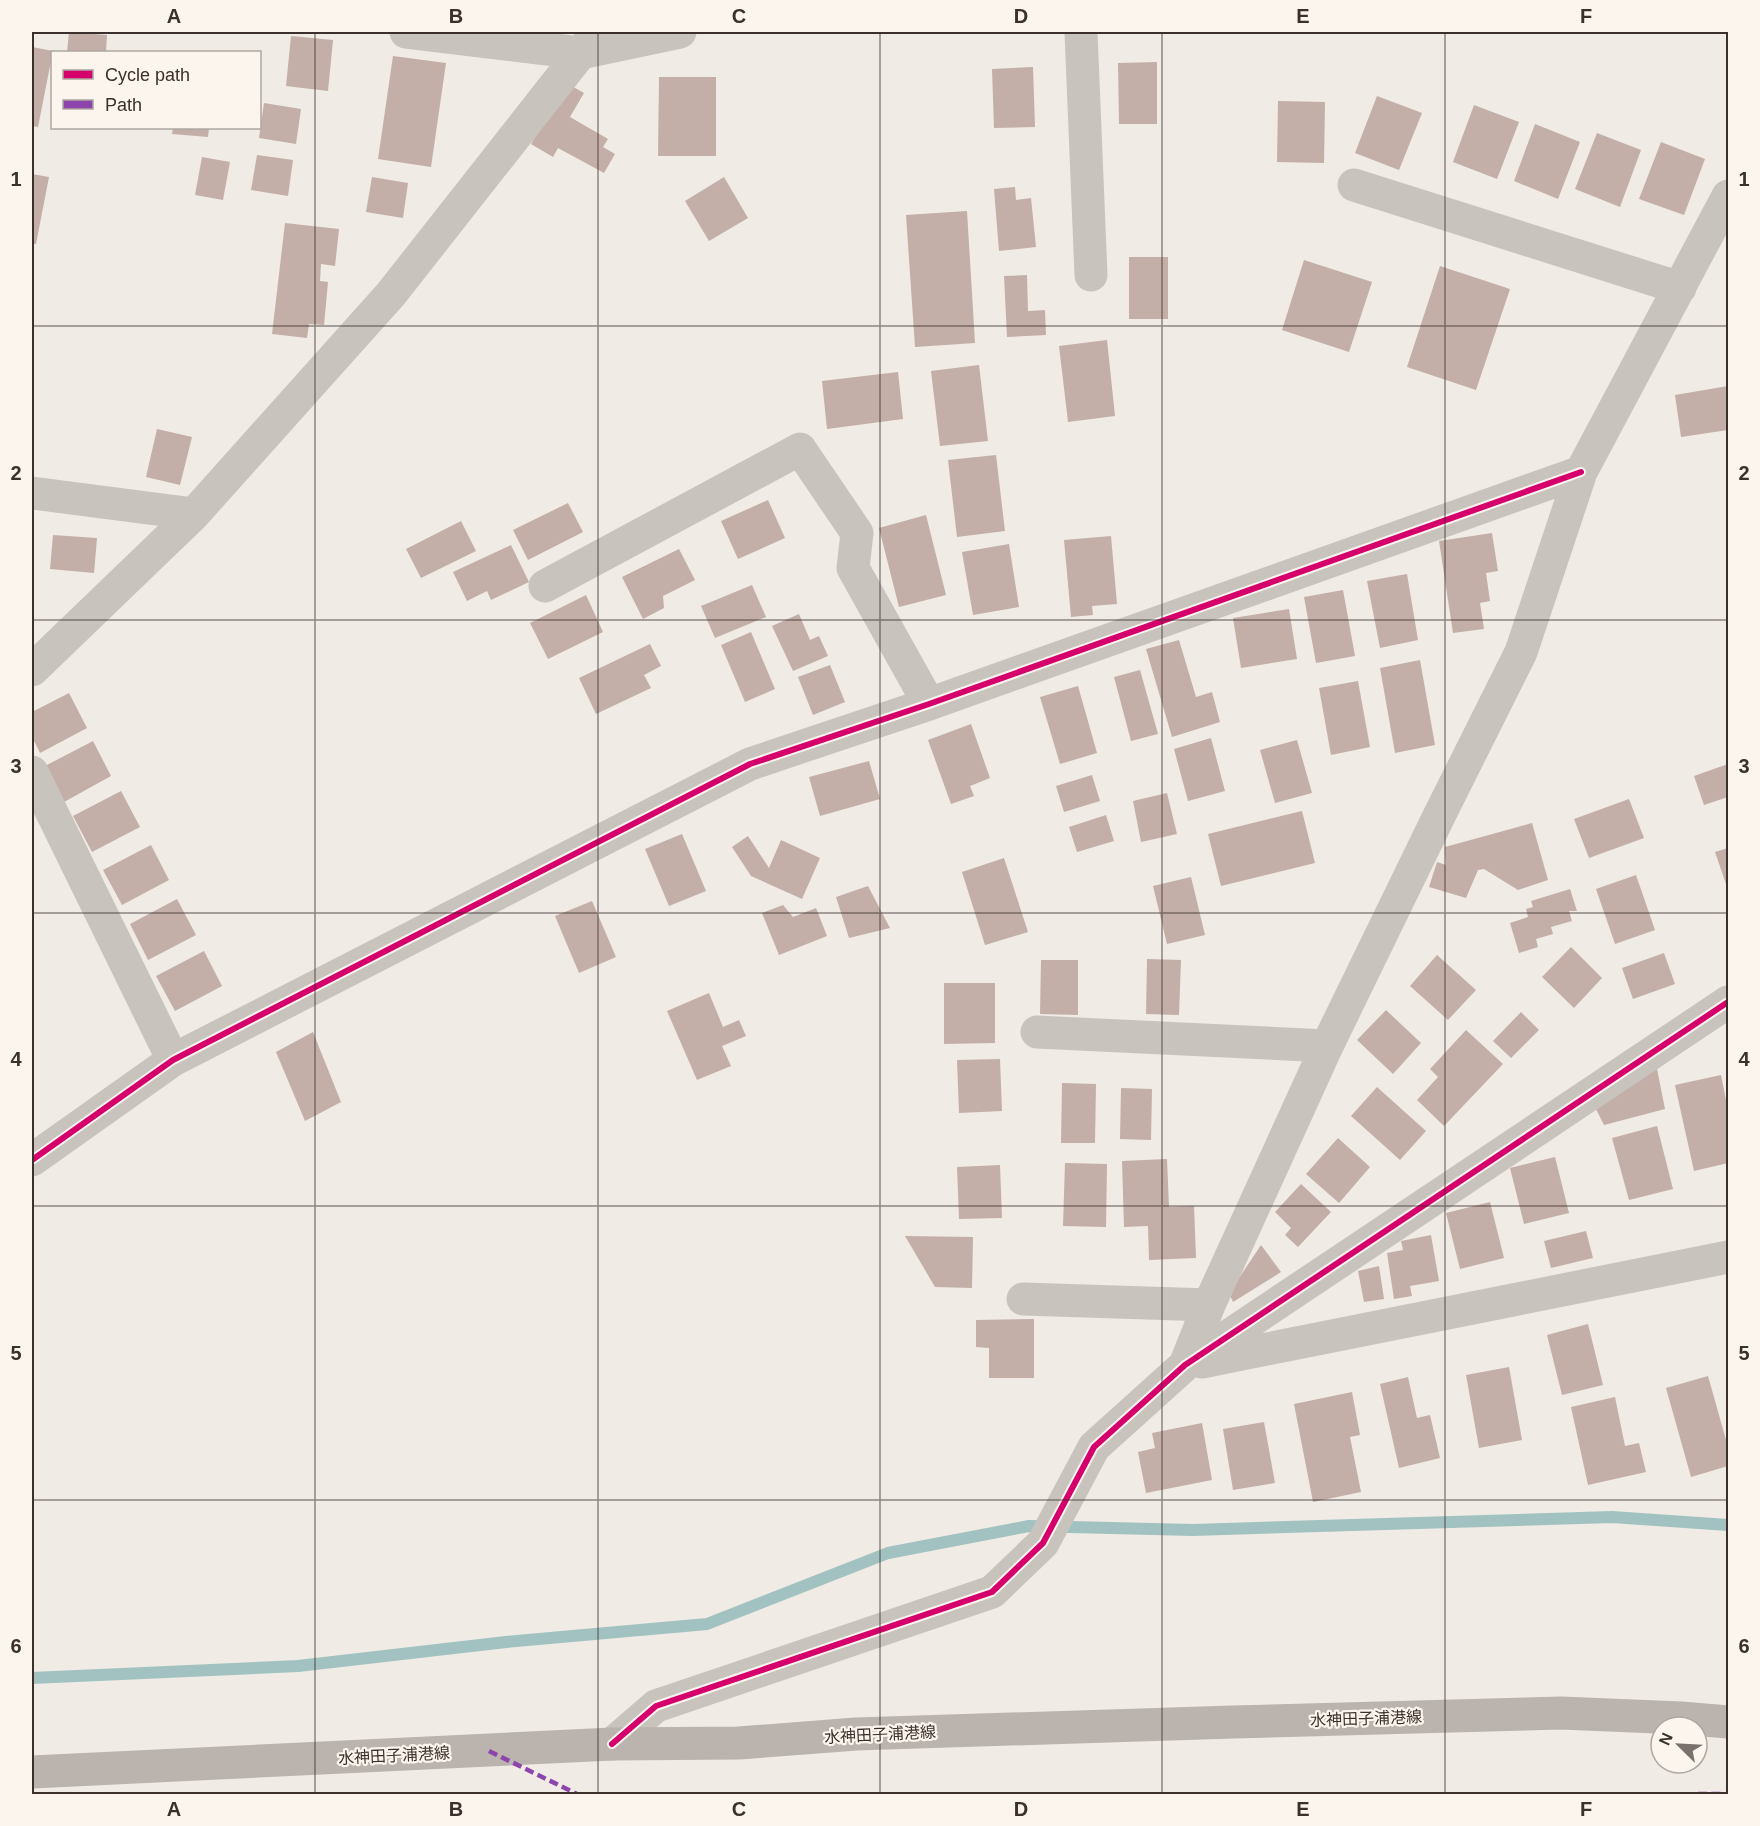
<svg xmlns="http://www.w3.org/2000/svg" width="1760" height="1826" font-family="Helvetica,'Noto Sans JP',sans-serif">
<rect width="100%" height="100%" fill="#f0ebe5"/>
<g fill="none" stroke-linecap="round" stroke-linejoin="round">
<path stroke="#a1c2c1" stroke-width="12" d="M32,1678L298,1666L506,1642L707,1624L888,1553L1029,1526L1193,1530L1612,1517L1728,1525"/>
</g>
<path fill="#c3afa7" d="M69,32L107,35L106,52H67Z
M291,36L333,40L328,91L286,86Z
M32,47L53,51L38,127L32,126Z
M393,56L446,63L431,167L378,159Z
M1157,62V124H1119L1118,63Z
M1033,67L1035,127L994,128L992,69Z
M659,77H716V156H658Z
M566,83L584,93L570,117L608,139L603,147L615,154L604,173L558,148L553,157L531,144Z
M1377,96L1422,113L1399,170L1355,153Z
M1278,101L1325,102L1324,163L1277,162Z
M264,103L301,109L296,144L259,138Z
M1474,105L1519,122L1497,179L1453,162Z
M1535,124L1580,142L1558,199L1514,181Z
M173,128H209L208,137L172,134Z
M1597,133L1641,150L1620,207L1575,189Z
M1661,142L1705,159L1684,215L1639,199Z
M257,155L293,160L288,196L251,190Z
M202,157L230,162L223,200L195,195Z
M32,174L49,177L36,244H32Z
M372,177L408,183L403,218L366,212Z
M724,177L748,218L709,241L685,201Z
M1015,187L1016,200L1031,198L1036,247L999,251L994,189Z
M967,211L975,343L915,347L906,215Z
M285,223L339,229L335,266L321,264L320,281L328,282L324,325L309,324L307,338L272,334Z
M1129,257H1168V319H1129Z
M1304,260L1372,282L1349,352L1282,330Z
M1440,266L1510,289L1476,390L1407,367Z
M1027,275L1028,311L1045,310L1046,335L1007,337L1004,276Z
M1107,340L1115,416L1068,422L1059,346Z
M979,365L988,441L940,446L931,371Z
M898,372L903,419L827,429L822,381Z
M1728,386V430L1681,437L1675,395Z
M157,429L192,437L180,485L146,477Z
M996,455L1005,531L957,537L948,460Z
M768,500L785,538L738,559L721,521Z
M568,503L583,532L528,560L513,530Z
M926,515L946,595L899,607L879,528Z
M461,521L476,551L421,578L406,549Z
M1492,533L1498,571L1486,573L1490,601L1480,603L1484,629L1453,633L1439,541Z
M53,535L97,538L94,573L50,569Z
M1111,536L1117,604L1092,606L1093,615L1071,617L1064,540Z
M1009,544L1019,607L973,615L962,552Z
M511,545L529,582L491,600L487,591L467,601L453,572Z
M679,549L695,580L663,596L664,608L643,619L622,577Z
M1407,574L1418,640L1380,648L1367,581Z
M752,585L766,617L715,638L701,606Z
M1343,590L1355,656L1316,663L1304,597Z
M586,595L603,632L548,659L530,623Z
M1289,609L1297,659L1241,668L1233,618Z
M799,614L810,640L819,636L828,656L793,671L772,626Z
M751,632L775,689L745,702L721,645Z
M1179,640L1196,697L1212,692L1220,722L1172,737L1146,649Z
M650,644L661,666L644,675L651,688L596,714L579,678Z
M1420,660L1435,745L1395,753L1380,668Z
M830,665L845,702L813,715L798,677Z
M1140,670L1158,734L1131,741L1114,677Z
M1358,681L1370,747L1331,755L1319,688Z
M1078,686L1097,753L1060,764L1040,697Z
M69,693L87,728L40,753L32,737V712Z
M971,724L990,778L970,786L974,796L951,804L928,740Z
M1211,738L1225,791L1188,801L1174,749Z
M1297,740L1312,793L1275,803L1260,750Z
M93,741L111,776L64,802L45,766Z
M869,761L880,799L820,816L809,777Z
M1728,764V797L1704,805L1694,776Z
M1092,775L1100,801L1064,812L1056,786Z
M121,791L140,827L92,852L73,816Z
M1167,793L1177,834L1141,842L1133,801Z
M1629,799L1644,838L1589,858L1574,819Z
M1302,811L1315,863L1221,886L1208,834Z
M1106,815L1114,841L1077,852L1069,827Z
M1532,823L1548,880L1518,890L1484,869L1478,870L1466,898L1429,887L1437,862L1446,865L1445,847Z
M682,834L706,891L669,906L645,849Z
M748,836L769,868L781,840L820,858L802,899L751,876L732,847Z
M151,845L169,880L122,905L103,870Z
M1728,848V890L1715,852Z
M1004,858L1028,932L985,945L962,872Z
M1636,875L1655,930L1615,944L1596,889Z
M1191,877L1205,935L1167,944L1153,886Z
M868,886L890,928L849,938L836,897Z
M1570,889L1577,911H1569L1572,921L1551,927L1553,934L1536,939L1538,947L1519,953L1510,923L1528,917L1526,909L1533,907L1531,901Z
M177,899L196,935L148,960L130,924Z
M592,901L616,957L579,973L555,916Z
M783,905L793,917L816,908L827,936L779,955L762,913Z
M1571,947L1602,978L1574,1008L1542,977Z
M204,951L222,986L175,1011L156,976Z
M1664,953L1675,984L1633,999L1622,968Z
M1437,955L1476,990L1448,1020L1410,986Z
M1147,959L1181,960L1179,1015L1146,1014Z
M1041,960H1078V1015L1040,1014Z
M944,983H995V1043L944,1044Z
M709,993L723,1027L739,1020L746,1036L722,1046L731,1066L697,1080L667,1011Z
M1386,1010L1421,1043L1393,1074L1357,1040Z
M1521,1012L1539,1030L1511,1058L1493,1041Z
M1466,1030L1503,1064L1444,1126L1417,1100L1438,1077L1430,1069Z
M313,1032L341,1102L305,1121L276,1052Z
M1000,1059L1002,1111L959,1113L957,1060Z
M1657,1069L1665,1109L1604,1125L1595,1107Z
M1721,1075L1728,1110V1163L1694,1171L1675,1085Z
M1062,1083L1096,1084L1095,1143H1061Z
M1377,1087L1426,1131L1400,1160L1351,1116Z
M1121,1088L1152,1089L1151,1140L1120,1139Z
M1657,1126L1673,1189L1629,1200L1612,1138Z
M1338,1138L1370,1167L1339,1203L1306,1174Z
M1555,1157L1569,1213L1524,1224L1510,1168Z
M1167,1159L1169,1207L1194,1206L1196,1258L1149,1260L1148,1226L1124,1227L1122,1161Z
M1065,1163L1107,1164L1106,1227L1063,1226Z
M1000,1165L1002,1218L959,1219L957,1167Z
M1301,1184L1331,1212L1298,1247L1285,1235L1291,1228L1275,1212Z
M1490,1202L1504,1258L1460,1269L1446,1213Z
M1586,1231L1593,1258L1551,1268L1544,1241Z
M1431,1235L1439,1281L1410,1286L1412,1296L1394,1299L1387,1253L1403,1250L1401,1241Z
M905,1236L973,1237L972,1288L935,1287Z
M1261,1245L1281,1272L1233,1302L1229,1293Z
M1379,1266L1384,1299L1364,1302L1358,1271Z
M1034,1319V1378H989V1348L976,1347V1320Z
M1588,1324L1603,1385L1562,1395L1547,1335Z
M1509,1367L1522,1440L1479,1448L1466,1375Z
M1708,1376L1728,1447V1466L1691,1477L1666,1388Z
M1408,1377L1417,1418L1430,1415L1440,1458L1399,1468L1380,1384Z
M1352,1392L1360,1435L1350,1437L1361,1492L1313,1502L1294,1404Z
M1615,1397L1625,1446L1639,1443L1646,1472L1588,1485L1571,1407Z
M1264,1422L1275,1483L1233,1490L1223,1429Z
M1202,1423L1212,1480L1146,1493L1138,1452L1155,1448L1152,1433Z"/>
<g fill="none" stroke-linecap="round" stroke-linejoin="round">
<path stroke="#c9c3be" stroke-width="33" d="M406,32L580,53L680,32
M1081,32L1091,275
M1354,185L1680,288
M32,493L194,514
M545,586L800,449L857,533L853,568L929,704
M32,670L194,514L391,294L597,32
M32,772L173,1060
M1037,1032L1327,1046
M32,1160L173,1060L750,764L929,704L1581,472
M1023,1299L1209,1305
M1202,1362L1728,1257
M1185,1365L1209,1305L1327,1046L1440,814L1521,652L1581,472L1728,196
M612,1744L656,1706L992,1592L1043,1543L1094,1447L1185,1365L1728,1002"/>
<path stroke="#bab3ae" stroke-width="33" d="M32,1772L612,1744L739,1743L856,1734L1233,1722L1561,1713L1681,1718L1728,1722"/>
<path stroke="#8e44ad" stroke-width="4.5" stroke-dasharray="9 4.5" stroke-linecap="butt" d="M489,1751L577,1794
M1698,1794H1722"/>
<defs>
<path id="cycleway" d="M32,1160L173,1060L750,764L929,704L1581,472
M612,1744L656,1706L992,1592L1043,1543L1094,1447L1185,1365L1728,1002"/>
</defs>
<use href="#cycleway" stroke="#fbf5ee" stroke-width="10"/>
<use href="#cycleway" stroke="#d6006c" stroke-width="6"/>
</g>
<path fill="none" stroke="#3b302b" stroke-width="1.5" stroke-opacity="0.55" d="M315,32V1794M598,32V1794M880,32V1794M1162,32V1794M1445,32V1794M32,326H1728M32,620H1728M32,913H1728M32,1206H1728M32,1500H1728"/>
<g text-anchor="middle" stroke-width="4.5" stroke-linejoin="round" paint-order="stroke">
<g font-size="16" fill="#3b302b" stroke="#fbf5ee">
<text transform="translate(1366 1718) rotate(-2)" y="6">水神田子浦港線</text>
<text transform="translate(880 1734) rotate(-3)" y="6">水神田子浦港線</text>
<text transform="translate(394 1755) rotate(-3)" y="6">水神田子浦港線</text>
</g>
</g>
<rect width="1760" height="1826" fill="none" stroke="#fbf5ee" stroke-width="66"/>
<rect x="51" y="51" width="210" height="78" fill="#fbf5ee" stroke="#aea6a0" stroke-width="1.5"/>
<rect x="63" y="70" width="30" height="9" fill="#d6006c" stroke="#aea6a0" stroke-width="1.5"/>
<text x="105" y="81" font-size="18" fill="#3b302b">Cycle path</text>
<rect x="63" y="100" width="30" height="9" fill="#8e44ad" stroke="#aea6a0" stroke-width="1.5"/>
<text x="105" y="111" font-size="18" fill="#3b302b">Path</text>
<g transform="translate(1679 1745) rotate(294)"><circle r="28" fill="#fbf5ee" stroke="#aea6a0" stroke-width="1.5"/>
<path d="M0-4.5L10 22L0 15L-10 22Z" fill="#7a716c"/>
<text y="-9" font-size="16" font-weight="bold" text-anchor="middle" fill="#3b302b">N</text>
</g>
<rect x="33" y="33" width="1694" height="1760" fill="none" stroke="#3b302b" stroke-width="2"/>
<g font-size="20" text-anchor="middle" font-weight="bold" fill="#3b302b">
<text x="174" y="23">A</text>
<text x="456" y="23">B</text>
<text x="739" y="23">C</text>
<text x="1021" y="23">D</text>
<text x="1303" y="23">E</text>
<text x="1586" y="23">F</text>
<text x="16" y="186">1</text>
<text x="1744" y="186">1</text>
<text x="16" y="480">2</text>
<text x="1744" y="480">2</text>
<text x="16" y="773">3</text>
<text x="1744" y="773">3</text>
<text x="16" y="1066">4</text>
<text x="1744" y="1066">4</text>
<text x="16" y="1360">5</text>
<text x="1744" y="1360">5</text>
<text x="16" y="1653">6</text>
<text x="1744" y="1653">6</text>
<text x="174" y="1816">A</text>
<text x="456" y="1816">B</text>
<text x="739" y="1816">C</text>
<text x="1021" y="1816">D</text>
<text x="1303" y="1816">E</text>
<text x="1586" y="1816">F</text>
</g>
</svg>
